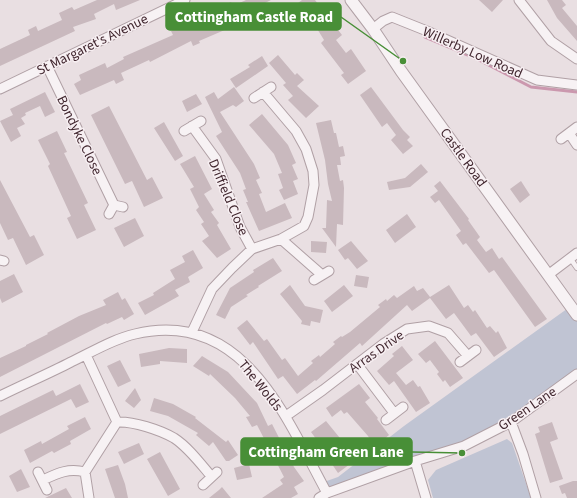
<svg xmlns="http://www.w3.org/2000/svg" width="577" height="498" font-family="'Source Sans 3',sans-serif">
<rect width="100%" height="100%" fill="#e9dfe2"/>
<path fill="#c0c4d3" d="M571,306L577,315V374L511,422L464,446L327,493L321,483L338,477L404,426Z
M507,439L512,443L531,498H433L428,480L436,470Z"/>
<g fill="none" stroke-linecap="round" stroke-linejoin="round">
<path stroke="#cb98ae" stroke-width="3" d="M425,37L475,58L531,87L577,92"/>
</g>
<path fill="#c9b9be" d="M97,0H140L116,10L114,4L94,14L96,19L73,27L75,31L0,66V49L30,35L28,30L36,26L38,31L62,20L59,13L72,7L74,10Z
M246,0H271L239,16L241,20L233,23L224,5L231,2L233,6Z
M302,0H315L342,35L336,40L346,53L351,49L366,71L348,84L341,75L344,73L321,43L324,40L316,27L302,9L298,12L294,6Z
M479,0H503L492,12Z
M547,0H562L566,5L562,8L577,26V41L557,18Z
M210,11L216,24L223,20L227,29L199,41L200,43L193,46L191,41L150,62L149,60L121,73L124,80L116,84L114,80L80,95L74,84L81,80L79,75L105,63L107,68L124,59L123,57L173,35L171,31Z
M278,55L295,75L297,73L304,80L297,86L319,106L306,118L288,100L293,96L283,85L286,83L269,63Z
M262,56L268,66L236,88L230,79L250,67L248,65Z
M234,87L244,101L236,107L233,105L220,112L254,164L260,178L256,180L262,193L259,194L266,212L285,203L292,218L259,231L246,202H248L243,190L246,189L240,173L216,136L222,132L205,97L214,92L218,99Z
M371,87L403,130L410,137L407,140L413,146L403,154L391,140L396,135L387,123L382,127L360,95Z
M45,92L55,112L45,117L40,106L25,113L26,115L21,118L25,124L17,128L21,136L11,142L0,121L13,115L10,109Z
M196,94L202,104L187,112L182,101Z
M109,106L147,180L152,177L163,198L144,207L132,181L125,184L91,115Z
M262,114L288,145L296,163L292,165L298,179L293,181L298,194L284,200L279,190L283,188L278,174L282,173L274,154L249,125Z
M331,120L334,133H336L339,147L343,146L345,156L340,157L341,165H337L340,181L343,180L344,188L343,225L337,224L336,247L322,228H326L327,200L332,201L328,184L325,160L316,123Z
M164,122L183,156L175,161L154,128Z
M57,131L67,152L64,153L88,203L84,205L96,230L77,239L67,218L71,216L48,166L50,164L38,140Z
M195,156L212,189L204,194L214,210L211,212L219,223L217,225L231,249L217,258L202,241L209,236L201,224L204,222L196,210L199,207L190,189L194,187L180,164Z
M421,164L428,172L410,187L389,190L387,182L405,178Z
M0,180L30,237L34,235L44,255L26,265L13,238L8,240L0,223Z
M440,181L469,219L468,220L480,237L477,240L486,252L492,248L499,259L502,257L547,319L535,327L494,270L489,273L466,243L463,245L456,235L461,231L439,200L435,203L430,197L438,191L434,186Z
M521,181L530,195L520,203L510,189Z
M407,214L416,227L395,243L386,230Z
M135,218L144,236L124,247L114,228Z
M311,241L327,242L326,253L311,252Z
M351,241L368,261L357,269L348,258L345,260L338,250Z
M193,250L203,268L188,277L190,282L175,290L179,296L145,315L138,303L154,295L153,293L175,279L170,270L185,262L182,256Z
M273,258L282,271L258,286L259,287L246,295L248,296L231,307L225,319L216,315L230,288L254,272L253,270Z
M14,274L23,292L2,303L0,298V281Z
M356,275L369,277L367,288L354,286Z
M290,285L305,306L323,310L320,323L311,321L310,326L301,324L302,321L280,294Z
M344,285L353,296L332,312L324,301Z
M449,285L464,308L468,305L473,312L475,310L487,328L490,326L496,333L498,331L507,348L494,357L476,333L471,336L454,313L446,319L430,298L412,311L407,305L362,346L360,343L316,381L315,380L297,394L283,376L278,379L253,342L250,345L237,328L247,320L264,341L267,339L282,360L285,358L298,376L313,363L311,361L319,355L320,357L335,344L333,342L341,336L342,337L350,332L380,307L378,305L386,299L387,301L394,295L397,298L414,286L417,291L423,288L430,297Z
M118,292L122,300L125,298L134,314L124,320L122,317L107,324L106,323L0,377V358L26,346V345L48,334L47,333L79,316L106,305L103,300Z
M435,341L463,378L450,387L445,380L443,382L437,374L439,372L430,360L426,363L418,354Z
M402,346L413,360L396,373L406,385L413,380L418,387L420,386L430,403L416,412L394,381L389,385L377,371L394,356L392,354Z
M169,348L187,349V363L160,361V364L141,367L139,354Z
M202,356L228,372L257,403L268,426L272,424L294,467L304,481L294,487L298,494L291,498H262L283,484L280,480L284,477L257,425L252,427L246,417L250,416L235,398L210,374L209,376L193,366Z
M120,360L131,381L118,387L107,366Z
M80,384L89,402L76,408L71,399L0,434V416L53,390L56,396Z
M359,384L370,398L365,402L378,418L377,419L389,435L375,447L368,436L347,412L344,414L341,410L332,417L326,408Z
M135,388L141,400L134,408L125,401Z
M154,398L173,404L196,417L195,418L226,442L228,440L238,455L229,461H226L213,442L209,446L196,435L198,433L168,416L150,411Z
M85,417L91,429L70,441L71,444L54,453L52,451L30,463L24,450L41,441L42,444L69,429L67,426Z
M326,421L344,443L342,445L354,461L338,473L321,448L322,447L311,432Z
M552,422L558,439L550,442L563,479L550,483L535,434L540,432L538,427Z
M139,443L144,454L124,464L118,452Z
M160,452L180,489L168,496L147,459Z
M249,464L252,477L237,480L234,468Z
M118,465L125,484L128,498H115L105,469Z
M21,469L30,487L17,492L9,476Z
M573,481H577V498H567L565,493L562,494L559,486Z
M222,487L231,498H209L219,490Z
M66,488L72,498H45Z"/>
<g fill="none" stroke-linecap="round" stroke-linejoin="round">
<defs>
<path id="service" d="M570,258L577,268"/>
<path id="minor" d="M519,0L551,41L577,59
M373,29L383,21L392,17L427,31L537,80L577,85
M47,66L114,205
M0,89L185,0
M254,98L271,87
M192,126L216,159L240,227L252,249
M184,131L201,121
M569,133L577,145
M561,139L577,127
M109,214L114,205L123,207
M281,239L322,275
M0,260L4,261
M548,275L577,253
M314,280L329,271
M192,332L212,289L232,268L252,249L281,239L304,226L308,217L314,185L313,171L306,149L296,131L263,92
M86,355L117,422C133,421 160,430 174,438C188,447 200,463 211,476
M460,362L476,350
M357,364L394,413
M0,396C24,384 48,374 71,362C92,352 113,339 135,334C243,308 285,416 327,493
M286,416L323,390L383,344L407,329L429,326L448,333L468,356
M386,420L403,407
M511,422L523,454L536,498
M415,461L426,498
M38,472L47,490
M43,480C58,473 68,468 85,472
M203,485L217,472
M89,498L85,472L117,422
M319,498L327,493L415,461L464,446L511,422L577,374"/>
<path id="tertiary" d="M351,0L373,29L401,71L577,315"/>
</defs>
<use href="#service" stroke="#b0a0a5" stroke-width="6"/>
<use href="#minor" stroke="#b0a0a5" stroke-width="11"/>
<use href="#tertiary" stroke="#b0a0a5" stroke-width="13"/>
<use href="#service" stroke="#f7f2f4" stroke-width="4.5"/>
<use href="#minor" stroke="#f7f2f4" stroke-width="9"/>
<use href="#tertiary" stroke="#f7f2f4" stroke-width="11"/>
</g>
<g text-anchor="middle" stroke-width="3" stroke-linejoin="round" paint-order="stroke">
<g font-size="14" fill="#41272f" stroke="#f7eff2">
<text transform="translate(92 44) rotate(-26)" y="5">St Margaret's Avenue</text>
<text transform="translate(473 52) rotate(24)" y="5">Willerby Low Road</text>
<text transform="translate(80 135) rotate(64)" y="5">Bondyke Close</text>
<text transform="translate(464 157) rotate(54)" y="5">Castle Road</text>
<text transform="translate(229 197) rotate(67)" y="5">Driffield Close</text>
<text transform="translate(376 351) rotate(-35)" y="5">Arras Drive</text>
<text transform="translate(261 385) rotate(51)" y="5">The Wolds</text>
<text transform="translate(527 408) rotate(-34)" y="5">Green Lane</text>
</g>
</g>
<path fill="none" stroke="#488f37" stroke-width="1.5" d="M403 61L341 17M462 453L412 452"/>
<g fill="#488f37" stroke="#f7eff2" stroke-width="1.5">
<circle cx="403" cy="61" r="4"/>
<circle cx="462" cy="453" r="4"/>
</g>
<g fill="#488f37" stroke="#488f37" stroke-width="1.5">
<rect x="166" y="3" width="175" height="27" rx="4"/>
<rect x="241" y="438" width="171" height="27" rx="4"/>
</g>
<g font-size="15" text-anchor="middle" font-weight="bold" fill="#fff">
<text x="254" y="22">Cottingham Castle Road</text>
<text x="326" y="457">Cottingham Green Lane</text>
</g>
</svg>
